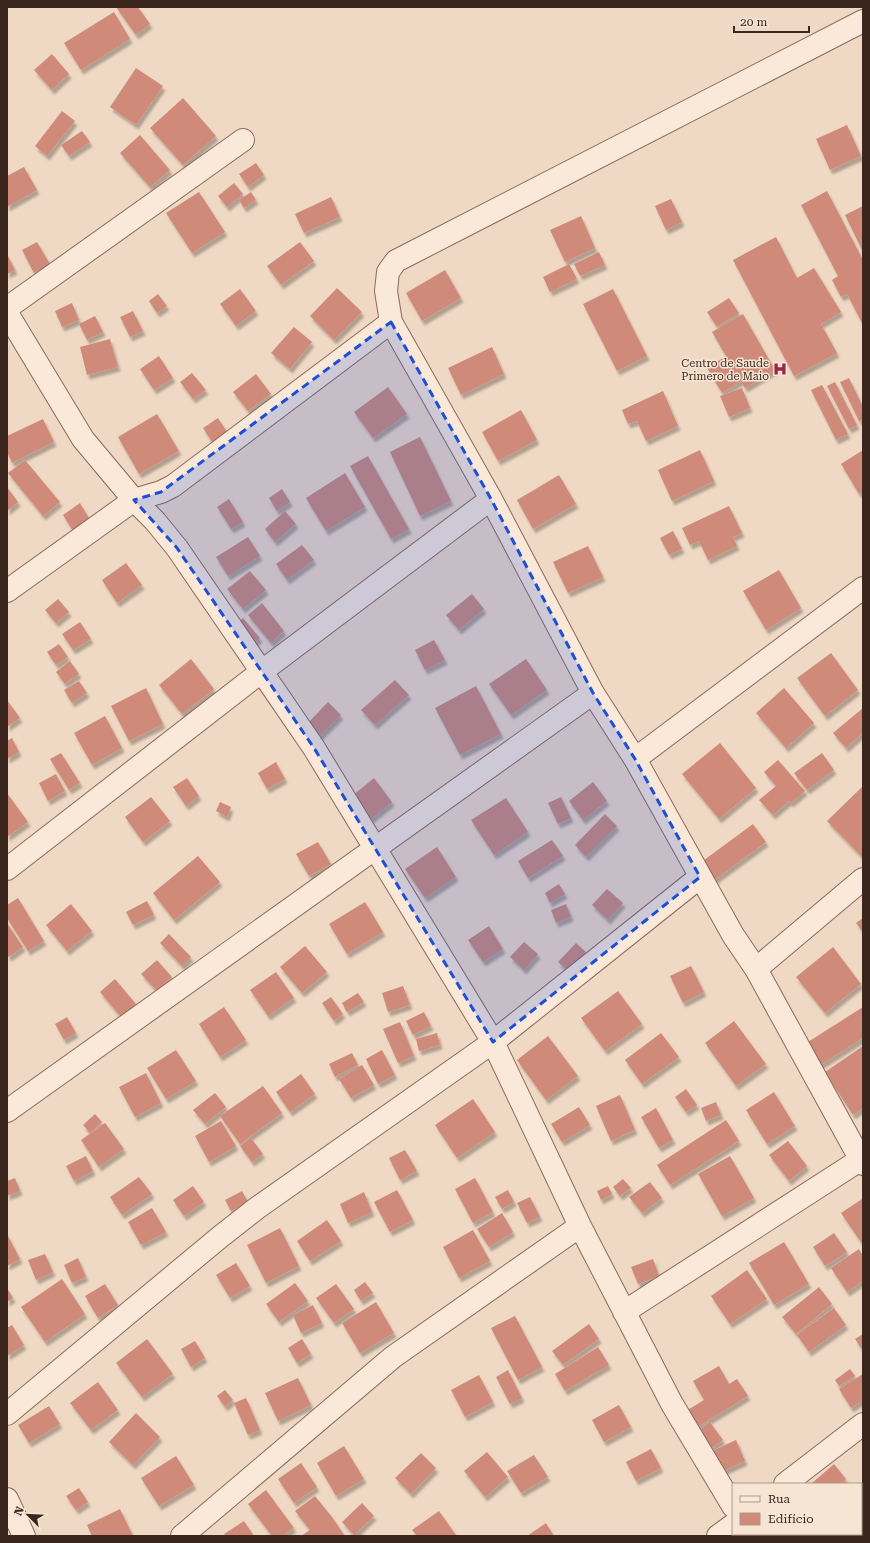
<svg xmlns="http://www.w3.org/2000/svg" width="870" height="1543" font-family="'Roboto Serif',serif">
<defs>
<filter id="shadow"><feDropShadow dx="2.5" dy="4.5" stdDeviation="1" flood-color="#0004"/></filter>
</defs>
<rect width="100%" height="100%" fill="#f0d9c4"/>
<path fill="#cf8a79" filter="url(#shadow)" d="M116,7H138L150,24L136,35Z
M114,12L130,39L81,70L64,43Z
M52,54L69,74L52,90L34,70Z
M136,68L163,86L136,125L110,107Z
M183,98L216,136L183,165L150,128Z
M62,111L75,121L47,156L35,146Z
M847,125L861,156L830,170L816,139Z
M82,131L90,142L69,156L61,145Z
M140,135L170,170L150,187L120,153Z
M256,163L264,175L248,187L239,174Z
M24,167L37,190L7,207V176Z
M234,183L243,194L227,207L218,196Z
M827,191L863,260V325L847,294L841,297L832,280L838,276L801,205Z
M199,192L225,232L192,253L166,213Z
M251,192L256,200L244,208L239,200Z
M331,197L340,217L304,233L295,214Z
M671,199L682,222L666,230L655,206Z
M863,206V252L845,215Z
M581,216L595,248L565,262L550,230Z
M776,237L797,278L814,268L841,312L821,324L837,353L794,376L733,260Z
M37,242L50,264L34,273L22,250Z
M300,242L314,261L281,285L267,266Z
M599,252L605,265L580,276L574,264Z
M7,254L15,270L7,274Z
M569,264L577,279L550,292L543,277Z
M445,270L461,298L422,321L406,293Z
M337,288L362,312L334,340L310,316Z
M240,289L256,311L236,326L220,304Z
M613,289L647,356L617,371L583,304Z
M158,294L167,306L157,313L149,301Z
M729,298L739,313L717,327L707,312Z
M72,303L79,320L62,327L55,311Z
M133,311L143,331L130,337L120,317Z
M743,314L775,370L745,388L741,381L722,393L707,368L726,356L712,332Z
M95,316L103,332L87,340L79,324Z
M294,327L312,342L290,369L271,353Z
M110,339L118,367L87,375L80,347Z
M492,347L504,374L461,395L448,368Z
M159,356L173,378L154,390L140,369Z
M192,373L206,390L193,399L180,382Z
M256,374L271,394L248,411L233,392Z
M849,378L863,407V420L859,421L840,382Z
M835,382L857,425L849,429L827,386Z
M822,385L848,434L836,440L811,390Z
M388,387L407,414L373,438L354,412Z
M742,388L750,408L729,417L720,396Z
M663,391L678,426L646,441L637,421L628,424L622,410Z
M521,410L537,440L498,461L482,432Z
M157,414L179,451L139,474L118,437Z
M218,418L227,432L212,442L203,428Z
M43,419L54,442L12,463L7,452V436Z
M420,437L451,501L420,516L390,452Z
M700,450L714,481L672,501L658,470Z
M863,450V492L859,494L841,464Z
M368,456L409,529L391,539L350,466Z
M25,460L60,502L43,516L8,473Z
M345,473L365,507L326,531L306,498Z
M559,475L576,504L533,529L517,500Z
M7,487L18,502L7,511Z
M282,489L290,502L277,511L269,498Z
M229,499L243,522L231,529L217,507Z
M80,503L90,520L73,531L63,515Z
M729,506L742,533L733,537L737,546L708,560L699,541L690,545L682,528Z
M285,511L296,524L275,542L265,529Z
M673,531L682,549L669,555L660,538Z
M248,537L260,556L228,576L216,557Z
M302,545L314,560L287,580L276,564Z
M588,546L603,577L568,593L553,562Z
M126,563L142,585L117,603L102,580Z
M779,570L801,608L766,630L743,591Z
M250,571L266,590L243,609L227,589Z
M472,594L484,609L459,630L446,615Z
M58,599L69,612L56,623L45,610Z
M262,603L284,631L271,643L248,615Z
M243,618L260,638L250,646L233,626Z
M80,622L91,639L73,650L62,634Z
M434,640L445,660L425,670L415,650Z
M59,644L68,657L56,665L47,652Z
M831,653L858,690L825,716L797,678Z
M191,659L214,689L182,714L159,685Z
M526,659L547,690L511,715L489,684Z
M70,661L79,674L65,684L56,672Z
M395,680L409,695L375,725L361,710Z
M79,681L87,693L72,703L64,690Z
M476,686L501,734L460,755L435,708Z
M146,688L163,724L129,741L111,706Z
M784,688L814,723L786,748L756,713Z
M7,700L20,718L7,727Z
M328,702L341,715L319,737L306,725Z
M863,708V733L846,748L833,733Z
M105,716L122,748L92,765L74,733Z
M12,738L19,752L7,759V741Z
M720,743L756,788L719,819L682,774Z
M61,753L80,783L69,790L50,759Z
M822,753L834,770L807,790L794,773Z
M778,760L805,791L791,803L789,801L773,815L759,800L776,786L764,772Z
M276,762L285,779L267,789L258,773Z
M56,774L65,791L48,801L39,783Z
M187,778L199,796L186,806L173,787Z
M374,778L392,802L371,819L352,796Z
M593,782L607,801L583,820L569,801Z
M863,786V858L827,821Z
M7,793L28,822L7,837Z
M151,797L170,821L143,842L125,817Z
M561,797L571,818L558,824L548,803Z
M506,798L528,832L494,855L471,820Z
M220,802L231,807L227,817L216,811Z
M605,814L617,826L586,857L575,845Z
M753,824L766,842L713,881L700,863Z
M552,840L563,856L528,878L518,861Z
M318,842L331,864L309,876L296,854Z
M437,847L456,877L425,898L405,869Z
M198,856L220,882L174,920L153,893Z
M559,884L565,894L550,903L545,893Z
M607,889L623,903L608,920L592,905Z
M18,898L44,941L28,951L7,918V905Z
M147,901L154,915L133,925L126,912Z
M365,902L383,932L347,954L329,924Z
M71,904L92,931L67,951L46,925Z
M566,904L571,917L556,923L551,910Z
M863,918V932L856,923Z
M7,923L23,947L9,957L7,955Z
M489,926L503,949L483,962L468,940Z
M169,934L191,957L182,966L160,943Z
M524,942L538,954L524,970L510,957Z
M576,943L586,952L568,971L558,962Z
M305,946L327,972L302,993L280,967Z
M833,947L861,984L825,1013L796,977Z
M157,960L172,977L157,991L141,974Z
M691,966L704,992L683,1003L670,976Z
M276,972L294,998L268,1016L250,990Z
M115,979L136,1004L121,1017L100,992Z
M403,986L410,1005L388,1012L382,993Z
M618,991L642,1024L605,1051L581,1018Z
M358,993L364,1002L347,1012L342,1003Z
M331,997L343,1014L334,1021L322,1003Z
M224,1007L246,1040L220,1057L199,1024Z
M863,1007V1038L814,1069L800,1047Z
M424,1012L431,1026L413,1035L406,1021Z
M67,1017L76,1033L64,1040L55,1024Z
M734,1021L766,1064L736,1086L705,1043Z
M400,1022L414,1056L398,1063L383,1029Z
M437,1033L440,1045L419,1051L416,1039Z
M661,1033L679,1057L642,1084L625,1060Z
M548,1036L578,1076L546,1100L517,1060Z
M863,1046V1108L853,1115L825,1072Z
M176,1050L196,1081L166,1099L147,1068Z
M382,1050L395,1075L378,1084L366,1059Z
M352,1053L358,1065L335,1077L329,1064Z
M362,1065L374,1085L351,1098L339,1079Z
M146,1073L161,1103L135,1117L119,1087Z
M301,1074L315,1094L290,1112L276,1092Z
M263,1086L282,1113L240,1144L220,1116Z
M686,1089L697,1105L686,1112L675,1097Z
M774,1092L795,1126L767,1144L746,1110Z
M215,1093L226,1107L205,1124L193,1110Z
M620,1095L635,1130L611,1141L596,1106Z
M473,1099L495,1132L457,1158L435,1125Z
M716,1102L721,1115L706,1121L701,1108Z
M579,1107L590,1125L562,1142L551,1124Z
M656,1108L673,1140L659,1148L641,1117Z
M95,1114L102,1122L90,1133L83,1125Z
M726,1120L739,1141L670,1185L657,1165Z
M221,1121L236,1146L209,1162L195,1136Z
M105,1123L124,1149L99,1167L81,1140Z
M251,1138L263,1154L252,1162L240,1146Z
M788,1141L807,1166L789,1181L769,1155Z
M405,1150L417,1171L400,1180L389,1158Z
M86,1156L93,1171L74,1181L66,1166Z
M730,1156L754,1198L722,1216L698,1174Z
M139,1177L152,1194L122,1215L110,1197Z
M15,1178L20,1191L7,1196V1181Z
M475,1178L493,1212L473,1223L455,1189Z
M623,1179L631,1188L620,1196L613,1187Z
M650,1182L662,1198L642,1213L629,1197Z
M193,1186L204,1202L184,1216L173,1200Z
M608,1186L612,1194L601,1200L597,1191Z
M397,1190L413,1220L390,1232L374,1202Z
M508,1190L514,1202L502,1209L495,1197Z
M242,1191L248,1202L231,1211L225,1200Z
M364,1192L372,1212L348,1223L340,1204Z
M530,1197L540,1217L527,1223L517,1203Z
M862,1199L863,1201V1245L841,1213Z
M152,1208L166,1232L141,1245L128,1222Z
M502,1213L513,1232L489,1247L477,1229Z
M327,1220L341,1241L310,1261L297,1241Z
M280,1228L299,1266L266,1283L247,1245Z
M473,1230L490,1261L459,1278L443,1247Z
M834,1233L847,1252L825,1266L813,1247Z
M7,1234L20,1259L7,1266Z
M784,1242L809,1284L774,1305L749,1263Z
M859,1249L863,1256V1281L847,1292L831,1268Z
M45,1254L53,1272L36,1280L28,1260Z
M78,1258L86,1277L72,1283L64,1265Z
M653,1259L659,1276L638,1284L631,1267Z
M236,1263L250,1286L230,1298L216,1275Z
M747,1270L767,1299L730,1324L711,1296Z
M62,1279L85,1314L45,1342L21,1307Z
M365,1282L373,1293L361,1301L354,1290Z
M295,1283L308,1301L279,1322L266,1304Z
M105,1284L118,1305L98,1318L85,1296Z
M336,1284L354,1309L334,1323L316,1298Z
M819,1287L832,1304L796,1334L782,1317Z
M7,1288L13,1298L7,1302Z
M376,1302L394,1333L360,1353L342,1323Z
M313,1305L322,1323L301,1333L293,1315Z
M834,1308L846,1325L809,1352L797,1335Z
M515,1316L542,1367L518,1380L491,1328Z
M589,1324L599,1339L563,1365L552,1351Z
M12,1325L24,1345L7,1356V1328Z
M863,1334V1351L855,1339Z
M147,1339L173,1374L142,1397L116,1363Z
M302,1339L311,1354L297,1363L288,1348Z
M195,1341L205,1358L191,1367L181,1349Z
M598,1347L609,1365L565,1391L555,1374Z
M719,1366L729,1384L737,1379L748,1396L696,1428L686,1411L704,1400L693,1381Z
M850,1369L855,1376L839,1386L835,1380Z
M508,1370L522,1398L510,1404L496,1377Z
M863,1374V1400L851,1408L839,1389Z
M479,1375L493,1402L465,1417L451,1390Z
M298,1378L311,1405L278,1421L265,1393Z
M98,1382L118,1410L91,1430L70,1403Z
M225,1390L233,1400L225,1407L217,1396Z
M246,1398L260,1430L248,1435L234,1403Z
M619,1405L631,1427L604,1442L592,1420Z
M49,1406L60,1424L29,1443L18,1425Z
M136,1413L160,1437L133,1465L109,1442Z
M710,1422L723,1440L712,1448L699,1430Z
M736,1440L745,1461L719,1473L710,1452Z
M344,1446L364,1479L336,1496L317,1463Z
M651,1449L661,1468L636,1481L626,1462Z
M487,1452L508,1477L485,1497L464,1471Z
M421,1453L436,1468L411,1494L395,1478Z
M534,1455L548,1477L521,1493L507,1471Z
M176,1456L194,1485L159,1506L141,1478Z
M301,1463L317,1487L294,1503L278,1479Z
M834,1464L846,1479L841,1484H811Z
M79,1488L88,1502L76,1510L66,1496Z
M266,1490L294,1528L282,1536H272L248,1504Z
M315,1496L332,1517L345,1536H301L310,1530L295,1511Z
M362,1503L374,1516L354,1535L342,1522Z
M120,1509L133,1536H92L87,1525Z
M439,1511L456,1535L417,1536L412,1530Z
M863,1516V1536H835L834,1534H861V1517Z
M244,1521L254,1536H226L224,1534Z
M546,1523L554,1536H527Z
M775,1534H806L808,1536H776Z"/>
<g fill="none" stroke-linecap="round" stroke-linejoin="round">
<defs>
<path id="minor" d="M863,21L396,261L388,272L386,291L391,322L491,499L593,693L635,759L733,935L756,969L863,1164
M7,308L243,140
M7,313L83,439L134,500L155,521L177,548L314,748L493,1042L580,1226L672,1404L733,1506
M7,591L134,500L161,492L173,486L391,322
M635,759L863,588
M7,869L261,672L491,499
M756,969L863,879
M7,1111L593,693
M624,1312L863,1158
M7,1414L220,1237L257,1208L493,1042L700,877
M785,1484L863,1424
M750,1534L751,1536
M182,1536L393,1357L580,1226
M718,1536L733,1525"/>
<path id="tertiary" d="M7,1499L24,1536"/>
</defs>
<use href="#minor" stroke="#8b695a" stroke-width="24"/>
<use href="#tertiary" stroke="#8b695a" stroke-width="24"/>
<use href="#minor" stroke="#fae8d8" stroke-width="22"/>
<use href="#tertiary" stroke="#fae8d8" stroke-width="22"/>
</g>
<path fill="#1d4ed8" fill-opacity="0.2" stroke="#1d4ed8" stroke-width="3" stroke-dasharray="8 5" stroke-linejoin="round" d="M391,322L491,499L593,693L635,759L700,877L493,1042L314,748L177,548L134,500L161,492Z"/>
<defs>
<symbol id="hospital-bare" viewBox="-9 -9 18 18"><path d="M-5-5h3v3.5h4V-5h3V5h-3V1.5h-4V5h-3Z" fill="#9d2742" stroke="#f7e5d4" stroke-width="2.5" paint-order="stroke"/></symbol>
</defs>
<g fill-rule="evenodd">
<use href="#hospital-bare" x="770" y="359" width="20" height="20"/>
</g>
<g text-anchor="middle" stroke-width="3" stroke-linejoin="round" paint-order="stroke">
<g font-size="11" fill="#3b261e" stroke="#f7e5d4" text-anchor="end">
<text x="769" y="367">Centro de Saude<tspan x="769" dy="13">Primero de Maio</tspan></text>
</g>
</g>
<rect width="870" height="1543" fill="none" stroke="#3b261e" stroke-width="16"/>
<rect x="732" y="1483" width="130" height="52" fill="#f7e5d4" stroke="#ac998b"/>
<rect x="740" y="1496" width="20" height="6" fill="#fae8d8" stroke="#ac998b"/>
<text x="768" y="1503" font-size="12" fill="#3b261e">Rua</text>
<rect x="740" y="1513" width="20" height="12" fill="#cf8a79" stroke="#ac998b"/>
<text x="768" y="1523" font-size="12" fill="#3b261e">Edifício</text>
<g transform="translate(28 1515) rotate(294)" stroke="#f7e5d4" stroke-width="3" paint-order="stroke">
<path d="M0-3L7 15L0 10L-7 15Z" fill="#3b261e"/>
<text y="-6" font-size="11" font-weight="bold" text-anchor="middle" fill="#3b261e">N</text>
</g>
<path d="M734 26v6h75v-6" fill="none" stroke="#3b261e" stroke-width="2"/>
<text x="740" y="26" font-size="12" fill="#3b261e" stroke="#f7e5d4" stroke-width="3" paint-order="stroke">20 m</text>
</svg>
